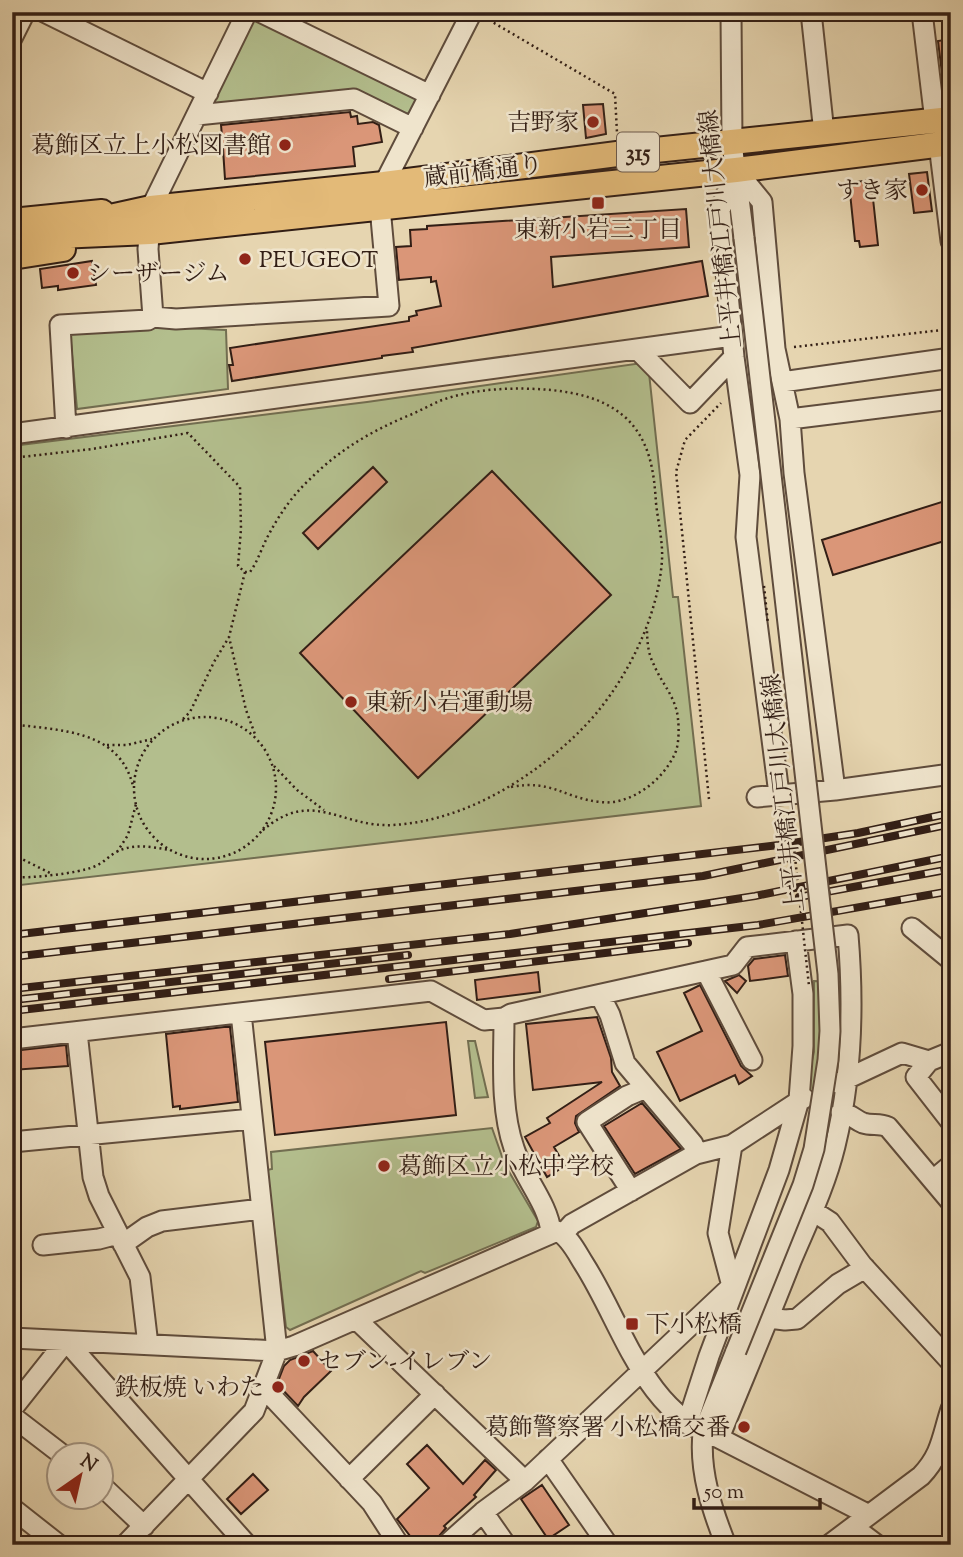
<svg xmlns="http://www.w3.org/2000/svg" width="963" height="1557" font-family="'Sorts Mill Goudy','Noto Serif JP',serif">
<rect width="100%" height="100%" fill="#e6d5b0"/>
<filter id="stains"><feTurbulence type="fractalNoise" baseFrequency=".00286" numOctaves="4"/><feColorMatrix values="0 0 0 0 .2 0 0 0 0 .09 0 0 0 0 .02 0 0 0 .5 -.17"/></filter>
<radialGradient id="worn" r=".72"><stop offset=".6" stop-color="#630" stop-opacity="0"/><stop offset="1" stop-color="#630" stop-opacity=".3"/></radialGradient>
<path fill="#b3be8d" stroke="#726e51" stroke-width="2" d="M249,12L414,94L418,104L413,114L402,116L359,93L201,121Z
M144,326L226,330L228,389L77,409L70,332Z
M642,363L649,373L673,597H678L701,806L12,886V446L367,402Z
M814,981L841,982V1079L804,1096L814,1052Z
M468,1041H475L488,1097L475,1098Z
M492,1128L505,1165L538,1221L536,1227L425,1273L421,1271L290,1330L286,1327L267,1170L272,1169L271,1152Z"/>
<path fill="#da9678" stroke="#321e15" stroke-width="2" d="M951,39V80L943,81L938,41Z
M603,104L606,134L586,138L583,105Z
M350,112L351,117L357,116L358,124L373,122L379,125L382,142L353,147L355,166L225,179L223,149H217L216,136H222L221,125Z
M927,172L932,211L914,213L909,174Z
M871,180L878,245L860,247L859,241H855L849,183Z
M686,209L689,247L551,257L553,287L702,261L708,296L412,348L413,352L382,356V358L232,381L229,365H233L230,348L409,321V317L417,315L416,311L441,306L436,281L431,282V277L399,280L396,247L411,246L410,230L427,229V226Z
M92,261L96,285L58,290V286L42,288L40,269Z
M373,467L387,482L318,549L303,533Z
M492,471L611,595L418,778L300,653Z
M951,499V539L833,575L822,540Z
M785,955L788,976L750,981L748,966L754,959Z
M538,972L540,992L477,1000L475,980Z
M739,975L746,981L737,993L725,981Z
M700,985L741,1066L752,1076L739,1084L735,1075L680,1101L657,1052L702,1031L684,993Z
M597,1017L611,1058L612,1072L620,1086L576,1116L575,1123L579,1132L554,1147L565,1166L547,1177L525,1137L550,1123L547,1118L602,1082L533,1090L526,1024Z
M446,1022L456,1115L275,1135L265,1042Z
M224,1027H230L238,1102L180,1109V1106L173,1107L166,1034Z
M66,1045L68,1066L12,1070V1051Z
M642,1103L681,1149L635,1174L604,1126Z
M313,1351L331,1371L304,1397L298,1406L277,1384L284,1366L290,1360Z
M427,1445L463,1484L485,1460L496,1470L474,1495L476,1497L444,1526L446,1528L434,1542L431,1545H417L397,1519L429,1488L407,1464Z
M253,1474L268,1490L241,1514L227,1499Z
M542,1485L569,1525L548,1539L521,1499Z"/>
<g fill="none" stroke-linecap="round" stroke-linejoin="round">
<defs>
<path id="minor" d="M44,12L208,93
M260,12L430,95
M731,12L732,143L744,238
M811,12L824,133
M922,12L935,121
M12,38L25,12
M197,115L354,99L413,128
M939,144L951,241
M384,184L472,12
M153,317L148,249L151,208L247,12
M637,349L690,403L734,357
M782,382L951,358
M790,419L951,399
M66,428L60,325L148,320L153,317L176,319L389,306L380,207
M12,434L732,336
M779,794L746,537L750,475L734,357L720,210L736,170L762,202L775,349L790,419L794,473L835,790
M757,797L835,790L951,774
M912,928L951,960
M706,971L752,1060
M600,995L610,1015L625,1063L693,1144L696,1154
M504,1018L511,1014L733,965L747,947L848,935C854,1006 852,1077 835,1146C825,1187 807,1223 791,1261C768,1320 743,1379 719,1438
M77,1032L93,1177L99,1196L140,1277L148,1345
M12,1039L431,991L484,1020L504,1018C504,1060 500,1108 514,1148C523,1177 548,1203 551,1232
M929,1061L916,1077L951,1122
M838,1083L902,1053L929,1061L951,1052
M841,1112C851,1114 855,1120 863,1123C872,1126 879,1123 888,1127L951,1202
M12,1142L252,1119
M732,1145L718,1233L732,1286
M933,1180L951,1165
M631,1191L587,1122L627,1096L646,1088
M813,1211L830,1222L862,1265L951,1362
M563,1234L572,1224L696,1154L732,1145L804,1098
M123,1244L147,1227L162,1221L261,1209
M43,1245L99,1239L118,1234
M769,1318L785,1320L797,1319L838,1284L865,1268
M356,1319L525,1481
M12,1338L277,1351L294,1346L557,1231C569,1236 577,1253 584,1264C623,1325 644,1413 719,1438L869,1515
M264,1388L372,1503L399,1545
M12,1409L66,1341L247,1545
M12,1416L64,1456
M687,1424L709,1356L779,1170L799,1100L803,1046V994L796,941
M548,1459L608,1545
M349,1479L435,1394
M102,1486L144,1526
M12,1508L59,1545
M483,1512L506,1545
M853,1527L877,1545
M125,1545L254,1411L277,1351L241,1013
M446,1545L483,1512L525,1481L733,1285
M726,1545C712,1510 699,1471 703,1433L736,1351
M829,1545L921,1476C942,1454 942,1436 951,1409"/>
<path id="major" d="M12,221L102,212
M83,223L151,208L384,184L617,154L951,119
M12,238L150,232L736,170L951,143
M12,257L63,249"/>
</defs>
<use href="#minor" stroke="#5f4c3c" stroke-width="23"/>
<use href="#major" stroke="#321e15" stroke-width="28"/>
<path stroke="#321e15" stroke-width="2.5" stroke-dasharray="2 3.5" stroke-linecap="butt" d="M489,20L615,94L617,133
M794,347L951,329
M12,458L92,449L188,433L240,487L241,529L238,566L245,572H250C258,561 262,547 268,536C279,515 292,496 309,480C338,451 368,433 405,417C418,412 430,405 442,400C476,388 516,387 551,390C579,393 605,399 626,418C650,441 654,471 656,503C658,522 663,541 662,560C658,620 623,688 581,730C532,779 464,821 393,825C340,828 312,787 262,831
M245,572L229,637L246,710L256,737
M134 788a71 71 0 1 1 142 0a71 71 0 1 1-142 0Z
M183,719L190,712L214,662L229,637
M12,724C60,731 119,729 133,786
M107,745H127L152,739
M274,766L297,790L324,810
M511,787C551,779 564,798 600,802C631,806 665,779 676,751C679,742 679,728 678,719C676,697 662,684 654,665C648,654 647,641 647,628
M709,799L676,472L685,440L721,403
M12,848L20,858L50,873
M117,852L128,835L136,804
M12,877C27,879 80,873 93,867C102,864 108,857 116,852C134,843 151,847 170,850"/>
<use href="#minor" stroke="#efe4cc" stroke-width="19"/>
<use href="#major" stroke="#e3ba78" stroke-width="24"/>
<defs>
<path id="rail" d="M799,897L951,869
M12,935L779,845L858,833L951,813
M12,957L703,876L951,824
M389,979L688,943
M12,989L510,934L755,896L951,856
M22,999L408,955
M12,1011L758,925L951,891"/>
</defs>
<use href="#rail" stroke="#321e15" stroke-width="8"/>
<use href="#rail" stroke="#efe4cc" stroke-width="5" stroke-dasharray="16" stroke-linecap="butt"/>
<defs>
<path id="minor-bridge" d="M736,1351L803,1185L814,1149L828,1060L830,1031L828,974L744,238"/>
</defs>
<use href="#minor-bridge" stroke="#5f4c3c" stroke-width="23" stroke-linecap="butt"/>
<path stroke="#321e15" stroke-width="2.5" stroke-dasharray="2 3.5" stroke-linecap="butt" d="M764,586L768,624
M792,829L809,986"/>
<use href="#minor-bridge" stroke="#efe4cc" stroke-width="19"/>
</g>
<g fill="#8f2418" stroke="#efe4cc" stroke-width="2.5">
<circle cx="593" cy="122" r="7"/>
<circle cx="285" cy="145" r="7"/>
<circle cx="922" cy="190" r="7"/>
<rect x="591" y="196" width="14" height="14" rx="3.5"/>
<circle cx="245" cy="259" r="7"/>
<circle cx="73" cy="273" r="7"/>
<circle cx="351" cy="702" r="7"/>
<circle cx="384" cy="1166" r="7"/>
<rect x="625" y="1317" width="14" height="14" rx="3.5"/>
<circle cx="304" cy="1361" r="7"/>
<circle cx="278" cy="1387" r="7"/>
<circle cx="744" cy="1427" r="7"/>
</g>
<g text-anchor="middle" stroke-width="5" stroke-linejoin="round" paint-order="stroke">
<rect fill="#efe4cc" stroke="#6b594c" stroke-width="2" x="617" y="132.5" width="42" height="39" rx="5"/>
<g font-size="23" font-weight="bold" fill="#321e15">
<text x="638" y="160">315</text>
</g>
<g font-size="24" fill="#321e15" stroke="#efe4cc" text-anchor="start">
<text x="579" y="130" text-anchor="end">吉野家</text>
<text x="271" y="153" text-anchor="end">葛飾区立上小松図書館</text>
<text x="908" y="198" text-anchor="end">すき家</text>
<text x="598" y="237" text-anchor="middle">東新小岩三丁目</text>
<text x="259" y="267">PEUGEOT</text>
<text x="87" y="281">シーザージム</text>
<text x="365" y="710">東新小岩運動場</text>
<text x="398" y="1174">葛飾区立小松中学校</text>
<text x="646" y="1332">下小松橋</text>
<text x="318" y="1369">セブン-イレブン</text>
<text x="264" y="1395" text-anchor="end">鉄板焼 いわた</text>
<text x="730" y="1435" text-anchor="end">葛飾警察署 小松橋交番</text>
</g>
<g font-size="24" fill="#321e15" stroke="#efe4cc">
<text transform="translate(483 171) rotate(-7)" y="8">蔵前橋通り</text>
<text transform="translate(720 229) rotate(-96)" y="8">上平井橋江戸川大橋線</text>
<text transform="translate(783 793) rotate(-96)" y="8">上平井橋江戸川大橋線</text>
</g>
</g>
<rect width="963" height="1557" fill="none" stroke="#e6d5b0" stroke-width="42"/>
<rect x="14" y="14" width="935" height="1529" fill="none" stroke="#321e15" stroke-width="3.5"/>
<rect x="21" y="21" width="921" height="1515" fill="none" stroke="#321e15" stroke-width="2"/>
<g transform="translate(80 1476) rotate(34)"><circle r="33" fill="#efe4cc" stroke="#a39583" stroke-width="2"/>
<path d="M0-5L12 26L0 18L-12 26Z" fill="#8f2418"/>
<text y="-10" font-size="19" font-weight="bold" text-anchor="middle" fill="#321e15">N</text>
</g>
<path d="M694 1498v10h126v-10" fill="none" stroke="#321e15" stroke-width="3.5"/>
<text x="704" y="1498" font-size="21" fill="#321e15" stroke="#efe4cc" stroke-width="5" paint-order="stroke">50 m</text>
<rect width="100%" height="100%" filter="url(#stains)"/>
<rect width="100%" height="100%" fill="url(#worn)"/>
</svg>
